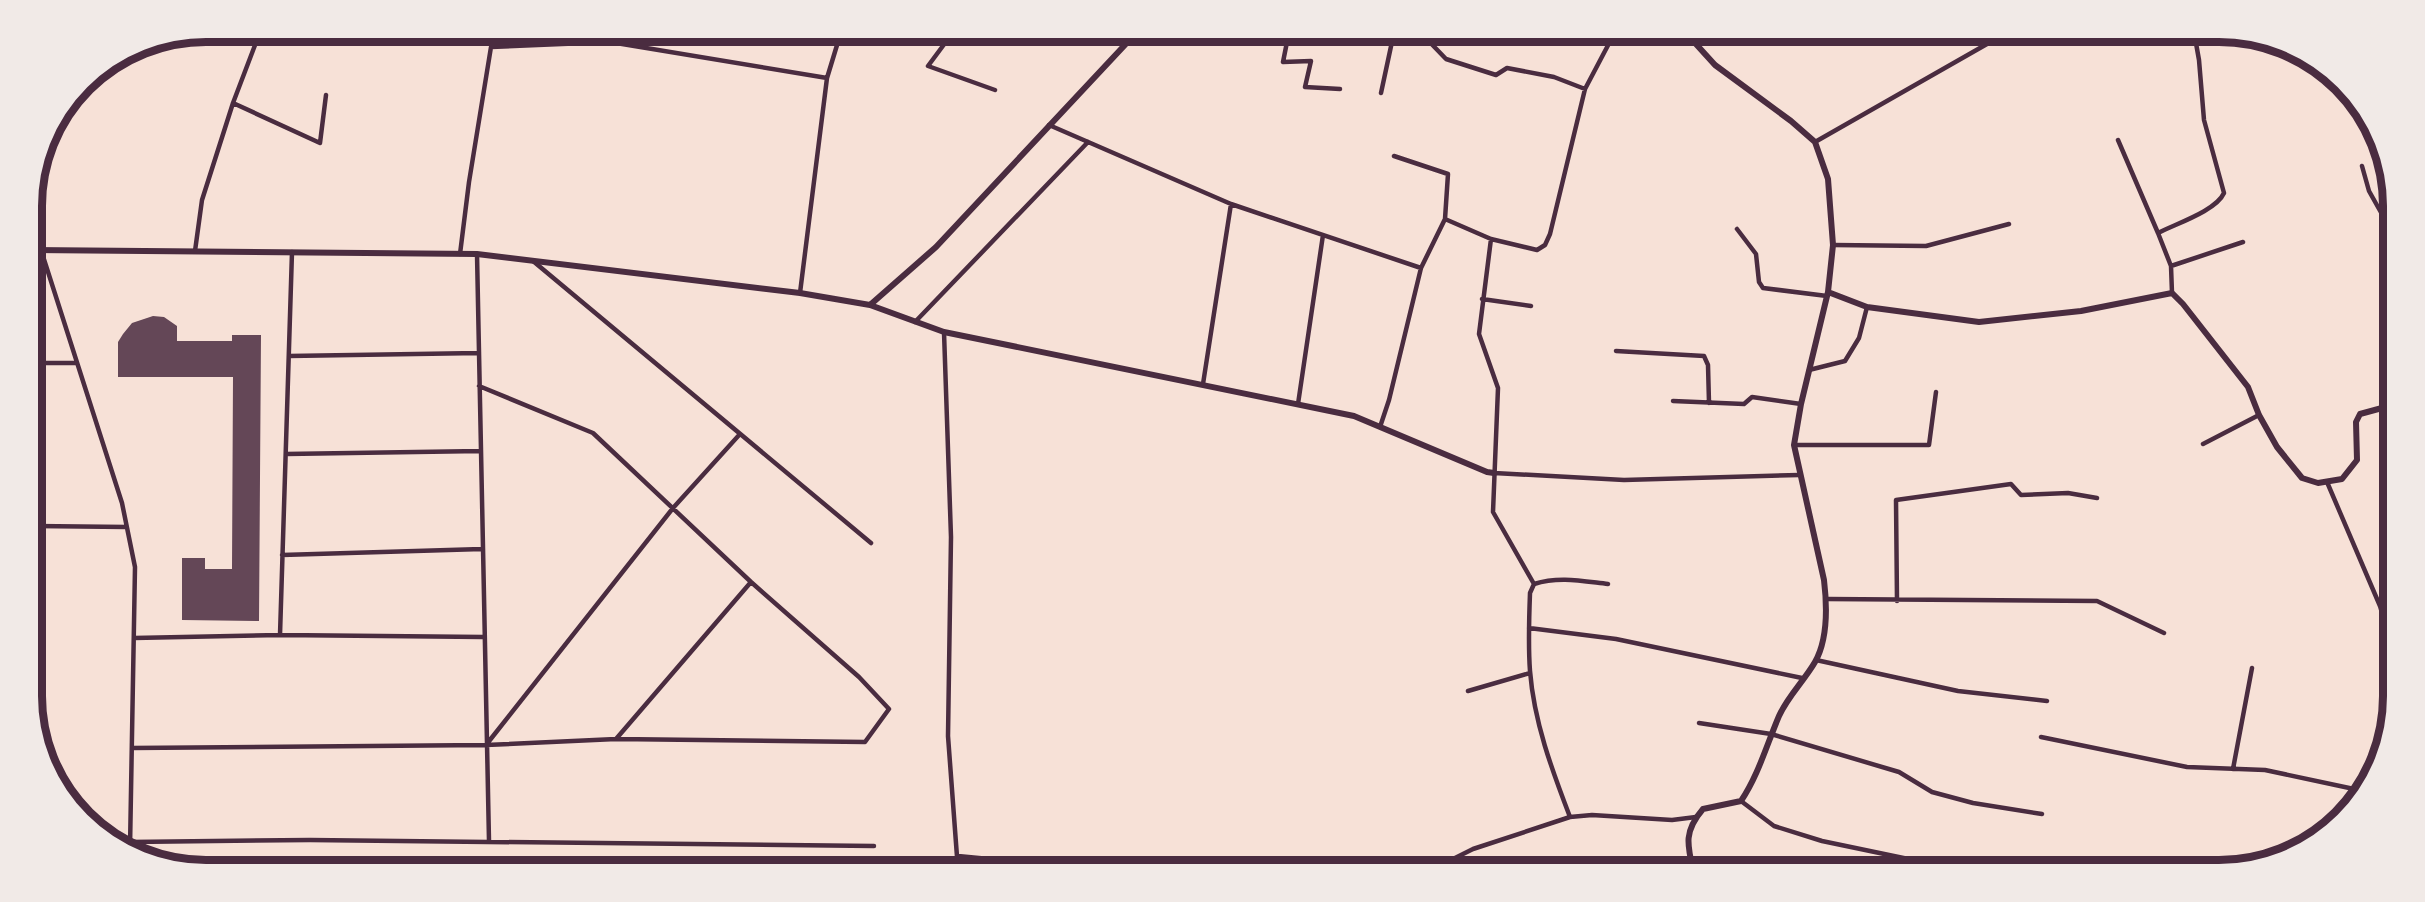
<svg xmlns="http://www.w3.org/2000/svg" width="2425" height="902" font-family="'Playfair Display',serif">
<rect width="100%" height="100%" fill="#f7e1d7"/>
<path fill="#644757" d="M153,316L164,317L177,326V341H232V335H261L259,621L182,620V558H205V569H232L233,377H118V342L123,334L132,323Z"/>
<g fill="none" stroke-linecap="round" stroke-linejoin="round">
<path stroke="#4a2c40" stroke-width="4.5" d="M597,32L598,43
M944,32L951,35L928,66L995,90
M1289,32L1283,62L1311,61L1305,87L1340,89
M1370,32L1393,37L1403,32
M1420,32L1446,59L1496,75L1507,68L1554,77L1585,89
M1381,93L1393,37
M233,103L320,143L326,95
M1049,125L1231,204L1421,268
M2118,140L2158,233
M1815,142L1994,40
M1394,156L1448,174L1445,219L1491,239L1537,250L1545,245L1550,234L1585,89L1615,32
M2362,166L2369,191L2383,216L2392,265
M1737,229L1756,254L1759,282L1763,288L1827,296
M1491,239L1479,334L1498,388L1493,512L1534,584
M1833,245L1926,246L2009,224
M41,250L122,503L135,567L130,848
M195,251L202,200L233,103L260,32
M460,254L469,182L491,47L610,42L827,78
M477,254L489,841
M533,261L871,543
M2171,266L2158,233C2175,224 2216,211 2224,193L2204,120L2199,60L2194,32
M800,293L827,78L841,32
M2172,293L2171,266L2243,242
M1482,299L1531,306
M915,322L1088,142
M944,332L951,537L948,736L958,870
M1616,351L1704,356L1708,365L1709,403
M289,356L479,353
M2392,358L2386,365L2393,380
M33,363H77
M1809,370L1845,361L1859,338L1867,307
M1203,384L1231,204
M1673,401L1744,404L1752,397L1801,404
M1298,404L1323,235
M1380,427L1389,400L1421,268L1445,219
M2203,444L2259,415
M1794,445H1929L1936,392
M286,454L481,451
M1494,473L1624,480L1799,475
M2327,482L2380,606L2393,652
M34,526L127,527
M282,555L482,549
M1827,599L2097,601L2164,633
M1897,601L1896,500L2011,484L2021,495L2068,493L2097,498
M1529,628L1616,639L1802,678
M280,635L292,252
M134,638L280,635L483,637
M1816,660L1958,691L2047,701
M1468,691L1530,673
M1699,723L1771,734L1899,772L1932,792L1973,803L2042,814
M2041,737L2187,767L2265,770L2354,789L2356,792
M616,739L751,582
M486,745L673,508L740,434
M132,748L486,745L616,739L865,742L889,709L859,677L751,582L593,433L479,386
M2233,769L2252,668
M1741,801L1774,826L1822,841L1961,870
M1570,817C1552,770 1534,722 1530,671C1528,645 1529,619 1530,593L1534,584C1559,576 1582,581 1608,584
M130,842L310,840L874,846
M958,856L1101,870
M1431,870L1473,849L1570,817L1592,815L1672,820L1696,817
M1902,870L1906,859"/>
<path stroke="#4a2c40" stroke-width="6" d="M1685,32L1715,65L1791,121L1815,142L1828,179L1833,245L1828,292L1801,404L1794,445L1824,580C1827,605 1828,639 1815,662C1804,681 1788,696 1779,716C1767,744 1758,776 1741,801L1703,809C1684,831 1687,844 1693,870
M32,250L477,254L800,293L870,305L936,247L1137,32
M1828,292L1867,307L1979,322L2081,311L2172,293L2183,304L2248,387L2259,415L2277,447L2302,478L2318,483L2342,479L2357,460L2356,422L2360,414L2393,405
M870,305L944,332L1354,416L1487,472L1494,473"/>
</g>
<path d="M0 0H2425V902H0ZM206 42H2219A164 164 0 0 1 2383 206V696A164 164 0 0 1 2219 860H206A164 164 0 0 1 42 696V206A164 164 0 0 1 206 42Z" fill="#f1eae7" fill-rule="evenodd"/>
<path fill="none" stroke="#4a2c40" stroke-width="8" d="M206 42H2219A164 164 0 0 1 2383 206V696A164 164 0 0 1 2219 860H206A164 164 0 0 1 42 696V206A164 164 0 0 1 206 42Z"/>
</svg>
